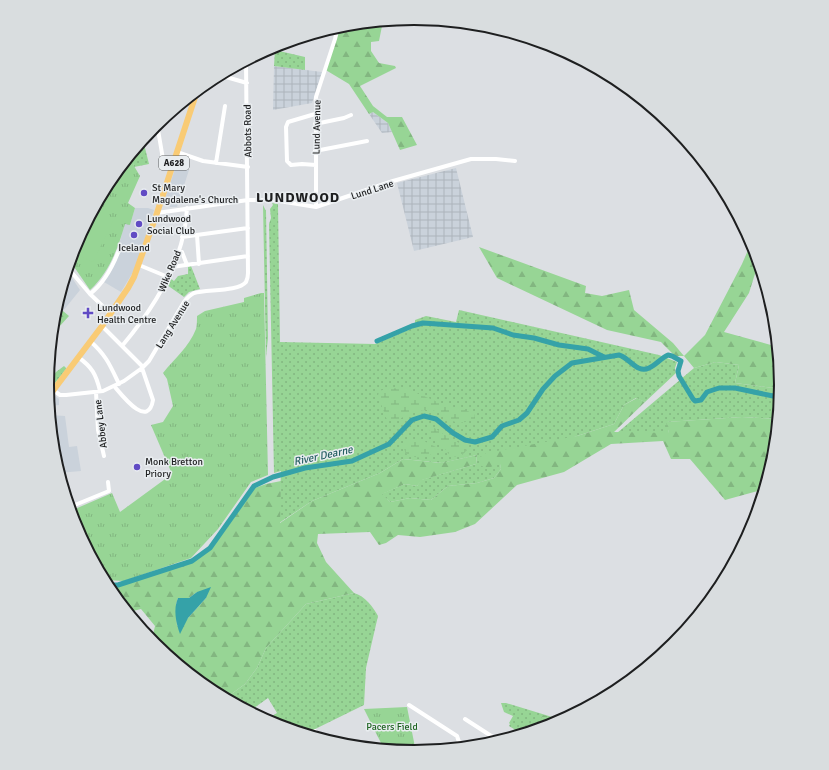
<svg xmlns="http://www.w3.org/2000/svg" width="829" height="770" font-family="Signika,sans-serif">
<defs>
<pattern id="industrial-grid" width="8" height="8" patternUnits="userSpaceOnUse"><rect width="8" height="8" fill="#cad2db"/><path d="M0 4h8M4 0v8" fill="none" stroke="#adb4bc"/></pattern>
<pattern id="grass-dots" width="8" height="8" patternUnits="userSpaceOnUse"><rect width="8" height="8" fill="#97d595"/><path d="M2 2h.1M6 6h.1" fill="none" stroke="#82b680" stroke-width="1.8" stroke-linecap="round"/></pattern>
<pattern id="forest-firs" width="22" height="20" patternUnits="userSpaceOnUse"><rect width="22" height="20" fill="#97d595"/><path d="M5 1l3.5 6h-7zM16 11l3.5 6h-7z" fill="#82b680"/></pattern>
<pattern id="wetland-marsh" width="20" height="14" patternUnits="userSpaceOnUse"><rect width="20" height="14" fill="#97d595"/><path d="M1 5h8M5 5V1M11 12h8M15 12V8" fill="none" stroke="#82b680"/></pattern>
<pattern id="park-tufts" width="24" height="20" patternUnits="userSpaceOnUse"><rect width="24" height="20" fill="#97d595"/><path d="M3 7l-1-3M5 7V3M7 7l1-3M15 17l-1-3M17 17v-4M19 17l1-3" fill="none" stroke="#82b680"/></pattern>
</defs>
<rect width="100%" height="100%" fill="#dcdfe3"/>
<path fill="#cad2db" d="M176,166L189,170L177,207H170L166,196Z
M135,208H148L154,210L136,267L121,292L104,282L122,249L118,248L125,223L130,225Z
M70,275L80,290L63,311H58Z
M48,384L52,387L49,391L59,399V405L50,406V410Z
M50,415L65,416L69,447L77,446L81,471L59,473L55,456Z"/>
<path fill="url(#industrial-grid)" d="M274,66L322,72L312,103L273,110Z
M373,112L388,123L392,132L382,133L369,114Z
M456,168L473,237L414,251L397,183Z"/>
<path fill="url(#grass-dots)" d="M275,50L305,57V70L274,66Z
M143,140L149,164L134,167L131,155Z
M272,203L278,204L280,342L375,344L415,327V320L426,316L456,322L459,310L659,355L677,362L675,368L676,373L645,402L636,398L624,405L614,424L577,436L487,468L500,463L501,469L494,478L477,483L448,486L431,500L410,498L390,502L381,494L405,484L417,486L421,480L476,464L477,455L442,463L403,459L380,473L312,501L279,523L281,471L274,473L269,224L271,218L270,209L273,205Z
M263,205L266,211L268,338L266,357Z
M191,266L200,289L189,292L184,297L167,285L170,278L174,281L178,276L188,274V267Z
M67,272L70,273V275L57,313L55,312Z
M716,362L739,365L735,383L773,388L781,379V385L778,419L742,417L667,422L669,433H617L694,368Z
M64,366L66,368V369L52,387L48,384L56,372Z
M354,593C365,596 373,607 378,616L366,668L364,705L305,734L279,726L272,716L277,713L268,698L250,711L227,699L230,695L245,684L257,668L266,648L306,604Z
M501,703H506L562,720L554,724V723H551L549,726L543,728L537,726L535,730L522,734L509,726L510,724L509,723L513,716L504,712Z"/>
<path fill="url(#forest-firs)" fill-rule="evenodd" d="M383,21L379,41L371,42V51L379,63L395,66L396,68L360,86L373,106L387,117H402L417,145L400,150L388,123L373,112L369,114L349,84L324,69L340,26Z
M752,241L759,261L749,293L724,332L778,347L781,379L773,388L735,383L739,365L716,362L694,368L684,356H675L661,342L607,330L497,278L479,247L586,286L585,293L602,296L629,290L634,310L673,343L684,356L705,335L742,264Z
M58,311H63L69,316L59,327L54,323Z
M637,398L645,402L614,432L669,433L666,422L742,417L778,419L774,457L765,489L725,500L690,459H671L663,441L611,444L564,472L517,485L475,524L455,532L420,537L398,535L386,543L379,545L370,532L318,534L317,543L326,562L354,593L306,604L266,648L257,668L245,684L230,695L227,699L210,690L155,644L152,639L155,626L141,609L129,612L110,589L192,561L211,549L255,488L266,484L281,481L280,523L312,501L380,473L403,459L441,463L477,455L476,464L422,480L417,486L405,484L382,494L390,502L410,498L431,500L448,486L477,483L494,478L501,469L500,464L487,468L479,465L480,457L486,453L577,436L614,424L624,405ZM197,592L206,598L188,618L177,626L176,604L178,598H189Z
M543,715L562,720L557,723L556,722L544,720L545,724L541,727L537,726Z"/>
<path fill="url(#wetland-marsh)" d="M390,388L407,389L440,403L474,413L475,419C467,422 459,425 451,420C447,418 444,415 441,413C424,405 408,414 394,422L387,420L378,396L379,391Z
M433,427L448,437L465,446L467,450L460,457L450,456C447,452 445,448 442,445C436,438 429,438 429,428Z
M412,439L424,441L436,447L435,452C425,459 417,459 406,454L403,446L405,441Z"/>
<path fill="url(#park-tufts)" d="M131,155L134,166L140,176L128,203L135,208L130,225L125,224C118,248 109,273 90,290L70,261L76,244L109,181Z
M261,293H264L268,475L251,482L218,529L191,558L124,581L105,580L83,540L81,527L75,509L112,493L120,512L172,474L151,425L163,422L173,406L167,379L163,373C174,359 189,347 196,329C197,326 197,320 197,316L205,311L244,302V298Z
M407,707L416,752L377,748L381,743L364,709Z"/>
<path fill="#97d595" d="M93,211L113,221L93,262L73,253L76,244Z"/>
<path fill="#35a2a8" d="M211,587L206,598L188,618L180,634C176,623 173,609 178,598H189L197,592Z"/>
<g fill="none" stroke-linecap="round" stroke-linejoin="round">
<path stroke="#35a2a8" stroke-width="5" d="M377,341L412,326L423,323L493,328L513,335L534,338L559,345L588,349L604,357
M781,381V389
M107,585H118L192,561L210,548L254,486L273,477L305,468L352,461L389,444L412,420L424,416L436,419L453,433L465,440L475,442L492,437L502,426L519,420L527,413L543,389L555,376L572,363L619,355C630,358 637,374 649,368C656,365 661,358 668,355L672,356L681,361L678,371L679,376L693,399L695,401L701,400L707,392L719,388H735L773,396L781,391"/>
<path stroke="#fff" stroke-width="4" d="M219,75L247,83
M315,114L288,122L286,127L287,161L291,165L302,164L316,165
M157,124L164,165L171,169
M315,124L344,118L351,115
M315,151L367,141
M177,152L203,161L248,167
M216,163L225,106
M316,207V97L335,39L338,27
M157,213L248,200H273L316,207L393,181L471,159H496L515,161
M197,235L199,264
M182,237L248,228
M182,252L187,265
M139,265L168,277
M172,267L248,256
M68,268L90,294L110,313
M90,294C104,283 113,266 119,250
M104,328L143,367
M90,341C106,355 110,365 119,384
M122,346C154,308 185,260 187,208
M78,357C92,367 96,374 100,391
M114,386C121,394 148,430 153,400L142,368
M53,390L60,395H66L103,391L124,381L142,368L149,361L184,302C187,298 190,295 194,293C206,289 238,292 246,282C247,280 248,276 248,273L246,61
M96,392L98,430L104,456
M70,507L109,491L108,482
M409,705L457,736L459,742L456,748
M262,718L266,715
M465,719L499,741
M308,734L315,731"/>
<path stroke="#f9cb75" stroke-width="6" d="M49,396L102,326L128,288L134,277L157,213L197,91"/>
</g>
<g fill="#614bc4" stroke="#e9edf0" stroke-width="1.5">
<circle cx="144" cy="193" r="4"/>
<circle cx="139" cy="224" r="4"/>
<circle cx="134" cy="235" r="4"/>
<path d="M86 307h4v4h4v4h-4v4h-4v-4h-4v-4h4z"/>
<circle cx="137" cy="467" r="4"/>
</g>
<g text-anchor="middle" stroke-width="3" stroke-linejoin="round" paint-order="stroke">
<rect fill="#e9edf0" stroke="#5b5d5e" stroke-width="1" x="159" y="156" width="30" height="14" rx="3"/>
<g font-size="9" font-weight="bold" fill="#1e1f20">
<text x="174" y="166">A628</text>
</g>
<g font-size="10" fill="#1e1f20" stroke="#e9edf0">
<text transform="translate(316 127) rotate(-89)" y="4">Lund Avenue</text>
<text transform="translate(247 131) rotate(-91)" y="4">Abbots Road</text>
<text transform="translate(372 189) rotate(-18)" y="4">Lund Lane</text>
<text transform="translate(169 271) rotate(-67)" y="4">Wike Road</text>
<text transform="translate(172 324) rotate(-58)" y="4">Lang Avenue</text>
<text transform="translate(100 424) rotate(-97)" y="4">Abbey Lane</text>
</g>
<g font-size="10" fill="#1e1f20" stroke="#e9edf0" text-anchor="start">
<text x="152" y="191">St Mary<tspan x="152" dy="12">Magdalene's Church</tspan></text>
<text x="147" y="222">Lundwood<tspan x="147" dy="12">Social Club</tspan></text>
<text x="134" y="251" text-anchor="middle">Iceland</text>
<text x="97" y="311">Lundwood<tspan x="97" dy="12">Health Centre</tspan></text>
<text x="145" y="465">Monk Bretton<tspan x="145" dy="12">Priory</tspan></text>
</g>
<g font-size="10" fill="#1f6422" stroke="#e9edf0">
<text x="392" y="730">Pacers Field</text>
</g>
<g font-size="11" font-style="italic" fill="#255f62" stroke="#e9edf0">
<text transform="translate(323 455) rotate(-12)" y="4">River Dearne</text>
</g>
<g font-size="14" font-weight="bold" letter-spacing="1" fill="#1e1f20" stroke="#e9edf0">
<text x="298" y="202">LUNDWOOD</text>
</g>
</g>
<path d="M0 0H829V770H0ZM54 385a360 360 0 1 1 720 0a360 360 0 1 1-720 0Z" fill="#d9dddf" fill-rule="evenodd"/>
<path fill="none" stroke="#1e1f20" stroke-width="2" d="M54 385a360 360 0 1 1 720 0a360 360 0 1 1-720 0Z"/>
</svg>
